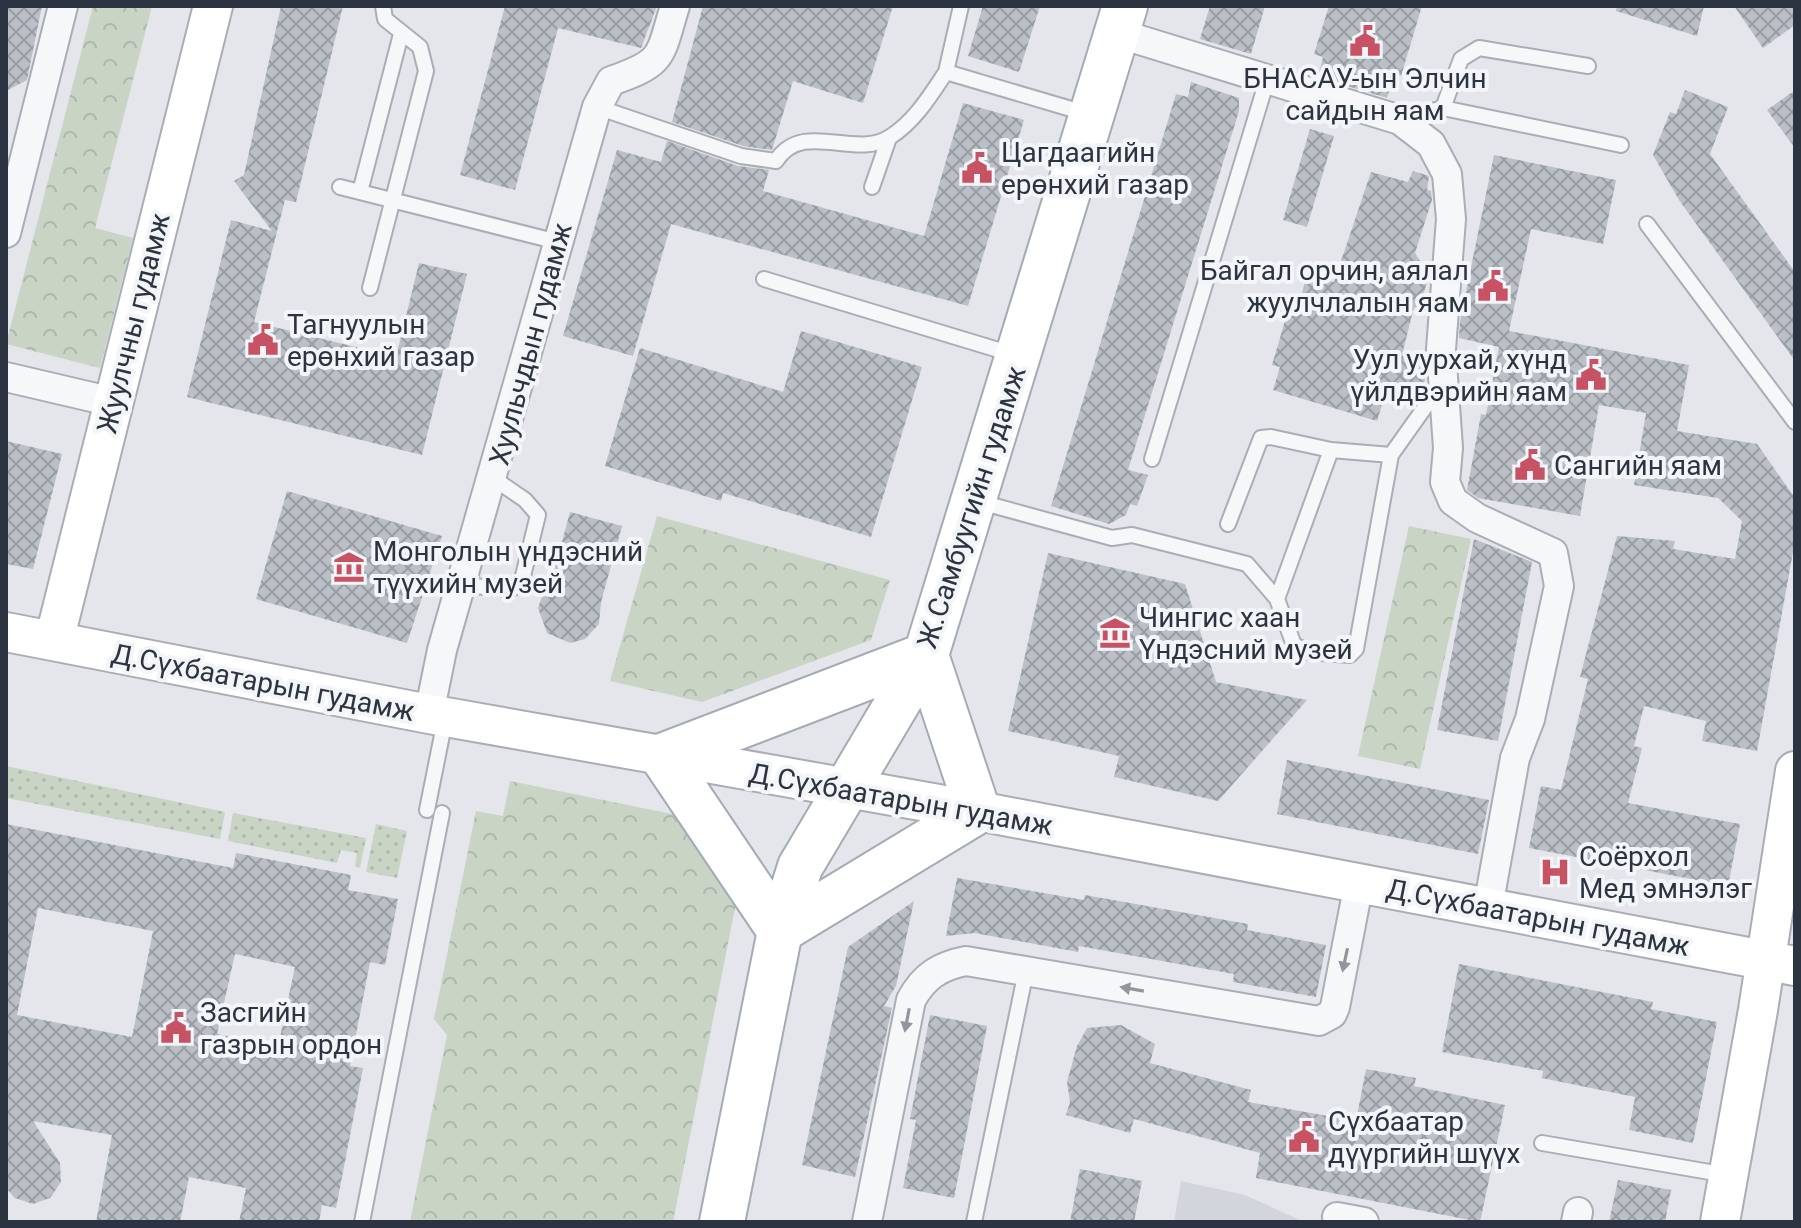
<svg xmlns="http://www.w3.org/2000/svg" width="1801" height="1228" font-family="Roboto,sans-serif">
<defs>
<pattern id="grass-dots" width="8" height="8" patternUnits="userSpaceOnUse" patternTransform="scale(2)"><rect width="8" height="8" fill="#c9d4c5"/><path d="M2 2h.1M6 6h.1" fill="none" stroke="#adb7aa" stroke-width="1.8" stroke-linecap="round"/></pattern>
<pattern id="park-crowns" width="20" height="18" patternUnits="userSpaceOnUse" patternTransform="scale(2)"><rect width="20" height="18" fill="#c9d4c5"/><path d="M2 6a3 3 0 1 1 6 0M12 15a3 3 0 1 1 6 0" fill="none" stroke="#adb7aa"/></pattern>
<pattern id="building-cross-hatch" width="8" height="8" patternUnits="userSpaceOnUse" patternTransform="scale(2)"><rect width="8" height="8" fill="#bbc0c7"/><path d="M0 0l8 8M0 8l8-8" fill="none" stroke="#989da3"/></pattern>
</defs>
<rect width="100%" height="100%" fill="#e4e6eb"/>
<path fill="#d2d5dc" d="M1181,1181L1245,1195L1304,1222H1174Z"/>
<path fill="url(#grass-dots)" d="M6,766L225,812L220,839L6,798Z
M233,813L366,838L360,868L355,866L357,853L341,850L337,863L228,841Z
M376,824L407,831L397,878L366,872Z"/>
<path fill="url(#park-crowns)" d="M93,6H152L95,228L133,238L100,368L6,344Z
M657,516L890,580L871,640L702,702L610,681Z
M1409,526L1471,539L1420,769L1358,756Z
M510,781L672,814L736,903L673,1222H410L447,1035L434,1019L476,811L503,816Z"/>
<path fill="url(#building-cross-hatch)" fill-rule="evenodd" d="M6,6H42L27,80L6,91Z
M281,6H343L296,202L285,200L254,322L396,357L419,263L467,274L422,455L187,397L231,220L272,231L234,181L244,175Z
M505,6H657L641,48L558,28L515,190L460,175Z
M703,6H893L863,103L793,81L772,150L743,146L672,122Z
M983,6H1040L1019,72L968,56Z
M1210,6H1265L1251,54L1200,39Z
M1329,6H1422L1401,76L1394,74L1387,98L1318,77L1323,57L1314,54Z
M1617,6H1704L1697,36L1616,11Z
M1734,6H1795V25L1763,48Z
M1191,82L1239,98V111L1128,470L1148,475L1137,506L1130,504L1126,515L1109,524L1051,506L1176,94L1188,97Z
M1685,90L1728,107L1710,154L1795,272V361L1679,200L1653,155L1670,112L1676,114Z
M1795,90V148L1767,110Z
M963,103L1024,120L968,306L671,224L633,356L563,336L617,150L661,162L667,141L738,166L769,170L763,191L924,236Z
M1310,129L1334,136L1307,227L1283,220Z
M1494,155L1616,180L1603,244L1531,229L1509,331L1689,365L1677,431L1757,444L1795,498V541L1757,751L1702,741L1706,721L1644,706L1634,746L1642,748L1628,803L1740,824L1728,886L1529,848L1541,786L1561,790L1588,679L1580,677L1617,536L1675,541L1673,549L1735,559L1742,521L1718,498L1634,485L1646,413L1599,405L1580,516L1478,498L1467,490L1481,414L1486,415L1499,347L1459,338L1460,321Z
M1413,171L1429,176L1427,190L1431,191L1432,200L1415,253L1429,275L1419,309L1414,307L1402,355L1425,362L1426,376L1420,397L1417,401L1386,391L1377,421L1273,390L1280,367L1272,365L1292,297L1301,298L1306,276L1334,282L1371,172L1408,182Z
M801,331L922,367L871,537L723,493L721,501L605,466L640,348L783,392Z
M6,441L62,454L33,569L6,564Z
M287,491L442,536L407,643L256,599Z
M570,512L622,526L601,602L599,624L585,639L570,643L547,633L538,608L545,588L551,583Z
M1474,539L1532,562L1498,741L1437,730Z
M1048,553L1185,584L1216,682L1307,700L1218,801L1114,777L1119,756L1008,731Z
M1287,760L1489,800L1478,854L1277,814Z
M6,824L233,868L236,853L351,875L348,890L398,899L385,965L370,962L350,1066L363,1068L336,1208L322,1205L319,1222H239L246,1188L189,1177L180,1222H96L112,1135L33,1121L60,1163L61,1182L50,1198L33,1204L15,1198L6,1188ZM38,908L153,931L132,1037L17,1015ZM235,954L295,967L278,1047L217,1034Z
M957,878L1084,900L1085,895L1248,924L1247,930L1326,945L1316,997L1233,982L1234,974L1079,946L1078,952L975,933L946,936Z
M914,901L896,986L884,1006L892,1008L855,1177L802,1165L848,947Z
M1459,964L1653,1002L1651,1009L1717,1022L1693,1143L1629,1130L1635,1097L1542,1078L1543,1071L1442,1052Z
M930,1015L987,1026L954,1198L903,1188L916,1120L910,1119Z
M1121,1025L1155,1044L1150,1063L1251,1090L1248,1102L1356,1121L1366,1069L1416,1078L1414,1086L1505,1105L1480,1222L1256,1178L1260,1153L1134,1119L1130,1133L1066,1115L1070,1102L1067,1082L1077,1046L1087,1028Z
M1080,1169L1142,1181L1134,1222H1070Z
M1618,1180L1671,1190L1665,1222H1609Z"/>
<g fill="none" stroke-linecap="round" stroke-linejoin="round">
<defs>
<path id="lane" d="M946,72L961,6
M597,107L741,156L776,161C803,119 854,160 890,137C915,121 930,96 946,72L1088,114
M1443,108L1461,59L1479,48L1588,66
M1401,120L1443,108L1621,145
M340,187L558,242
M872,187L889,138
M360,192L401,34
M1647,224L1795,422
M764,279L1015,355
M370,288L426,71L420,47L385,19L383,6
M1152,459L1267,80
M980,502L1112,538L1132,535L1247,564L1277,599L1294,645L1309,652L1350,655L1356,649L1391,455L1440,386
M1228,524L1261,438L1271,437L1331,450
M461,585L511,589L521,584L538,515L525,500L493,478
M1277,599L1331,450L1391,455
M427,810L445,720
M1542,1143L1727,1175
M362,1222L442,813
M974,1222L1026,971"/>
<path id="street" d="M1117,33L1400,120L1431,144L1447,174L1451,219L1441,349L1448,448L1445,482L1453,501L1477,518L1553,553L1559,586L1530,719L1515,758L1488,907
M6,233L63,6
M6,377L113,402
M429,714L442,650L597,107L611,81C665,62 659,58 675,6
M1337,1217L1364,1222
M867,1222L911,1000C924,976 940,966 966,961L1319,1021L1332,1014L1335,1007L1359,883
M1576,1222L1578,1212"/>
<path id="secondary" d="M6,632L429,714L978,811L1795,966
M54,641L213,6
M1720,1222L1758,1010L1795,771"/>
<path id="primary" d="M926,655L978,811L780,931L662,756Z
M722,1222L780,931L800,867L926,655L1125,6"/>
</defs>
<use href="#lane" stroke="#a9adb5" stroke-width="18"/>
<use href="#street" stroke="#a9adb5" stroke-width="32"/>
<use href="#secondary" stroke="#a9adb5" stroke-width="42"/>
<use href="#primary" stroke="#a4abb6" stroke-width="48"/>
<use href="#lane" stroke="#f6f7f9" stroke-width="14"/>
<use href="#street" stroke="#f6f7f9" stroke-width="28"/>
<use href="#secondary" stroke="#fff" stroke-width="38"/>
<use href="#primary" stroke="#fff" stroke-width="44"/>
</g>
<defs><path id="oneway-solid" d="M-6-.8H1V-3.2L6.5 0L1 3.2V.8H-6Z" transform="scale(2)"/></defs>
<g fill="#91969e">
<use href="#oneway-solid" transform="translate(1345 960) rotate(102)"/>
<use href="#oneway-solid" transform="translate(1132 989) rotate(-170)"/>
<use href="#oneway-solid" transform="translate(907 1020) rotate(101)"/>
</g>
<defs>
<symbol id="civic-bare" viewBox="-9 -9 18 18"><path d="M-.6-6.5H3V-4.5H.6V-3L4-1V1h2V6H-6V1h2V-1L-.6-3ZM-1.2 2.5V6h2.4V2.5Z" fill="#c65263" stroke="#f3f5f8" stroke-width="2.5" paint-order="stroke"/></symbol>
<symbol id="museum-bare" viewBox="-9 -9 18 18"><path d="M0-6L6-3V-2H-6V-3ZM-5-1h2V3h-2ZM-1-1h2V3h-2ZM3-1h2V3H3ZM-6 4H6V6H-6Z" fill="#c65263" stroke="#f3f5f8" stroke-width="2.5" paint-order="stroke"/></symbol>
<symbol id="hospital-bare" viewBox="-9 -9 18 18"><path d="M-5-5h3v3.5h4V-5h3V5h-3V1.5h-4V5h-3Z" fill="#c65263" stroke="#f3f5f8" stroke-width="2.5" paint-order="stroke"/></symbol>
</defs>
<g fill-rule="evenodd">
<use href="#civic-bare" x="1343" y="19" width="44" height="44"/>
<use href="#civic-bare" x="955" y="146" width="44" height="44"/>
<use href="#civic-bare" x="1471" y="264" width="44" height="44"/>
<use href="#civic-bare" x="241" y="318" width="44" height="44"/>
<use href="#civic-bare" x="1569" y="353" width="44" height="44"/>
<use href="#civic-bare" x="1508" y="443" width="44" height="44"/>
<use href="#museum-bare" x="327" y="545" width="44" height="44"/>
<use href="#museum-bare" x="1093" y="611" width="44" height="44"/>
<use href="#hospital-bare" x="1533" y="850" width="44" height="44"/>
<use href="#civic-bare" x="154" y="1006" width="44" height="44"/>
<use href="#civic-bare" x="1282" y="1115" width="44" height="44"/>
</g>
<g text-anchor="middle" stroke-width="8" stroke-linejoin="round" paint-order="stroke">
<g font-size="28" fill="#2c3442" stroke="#f3f5f8" text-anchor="start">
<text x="1365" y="88" text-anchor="middle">БНАСАУ-ын Элчин<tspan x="1365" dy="32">сайдын яам</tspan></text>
<text x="1001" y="162">Цагдаагийн<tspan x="1001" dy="32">ерөнхий газар</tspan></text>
<text x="1469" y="280" text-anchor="end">Байгал орчин, аялал<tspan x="1469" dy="32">жуулчлалын яам</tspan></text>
<text x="287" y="334">Тагнуулын<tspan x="287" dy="32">ерөнхий газар</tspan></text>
<text x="1567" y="369" text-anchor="end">Уул уурхай, хүнд<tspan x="1567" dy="32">үйлдвэрийн яам</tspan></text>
<text x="1554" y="475">Сангийн яам</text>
<text x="373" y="561">Монголын үндэсний<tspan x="373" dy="32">түүхийн музей</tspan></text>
<text x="1139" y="627">Чингис хаан<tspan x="1139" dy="32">Үндэсний музей</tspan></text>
<text x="1579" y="866">Соёрхол<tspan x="1579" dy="32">Мед эмнэлэг</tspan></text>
<text x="200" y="1022">Засгийн<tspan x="200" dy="32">газрын ордон</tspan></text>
<text x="1328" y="1131">Сүхбаатар<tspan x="1328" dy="32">дүүргийн шүүх</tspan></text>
</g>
<g font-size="28" fill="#2c3442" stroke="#f3f5f8">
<text transform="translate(133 323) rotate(-76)" y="10">Жуулчны гудамж</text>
<text transform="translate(530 344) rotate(-75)" y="10">Хуульчдын гудамж</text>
<text transform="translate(971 507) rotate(-72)" y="10">Ж.Самбуугийн гудамж</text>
<text transform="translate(263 682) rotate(11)" y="10">Д.Сүхбаатарын гудамж</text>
<text transform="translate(901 799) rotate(10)" y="10">Д.Сүхбаатарын гудамж</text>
<text transform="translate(1538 917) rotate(11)" y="10">Д.Сүхбаатарын гудамж</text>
</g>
</g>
<rect width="1801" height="1228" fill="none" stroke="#2c3442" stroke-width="16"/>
</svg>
